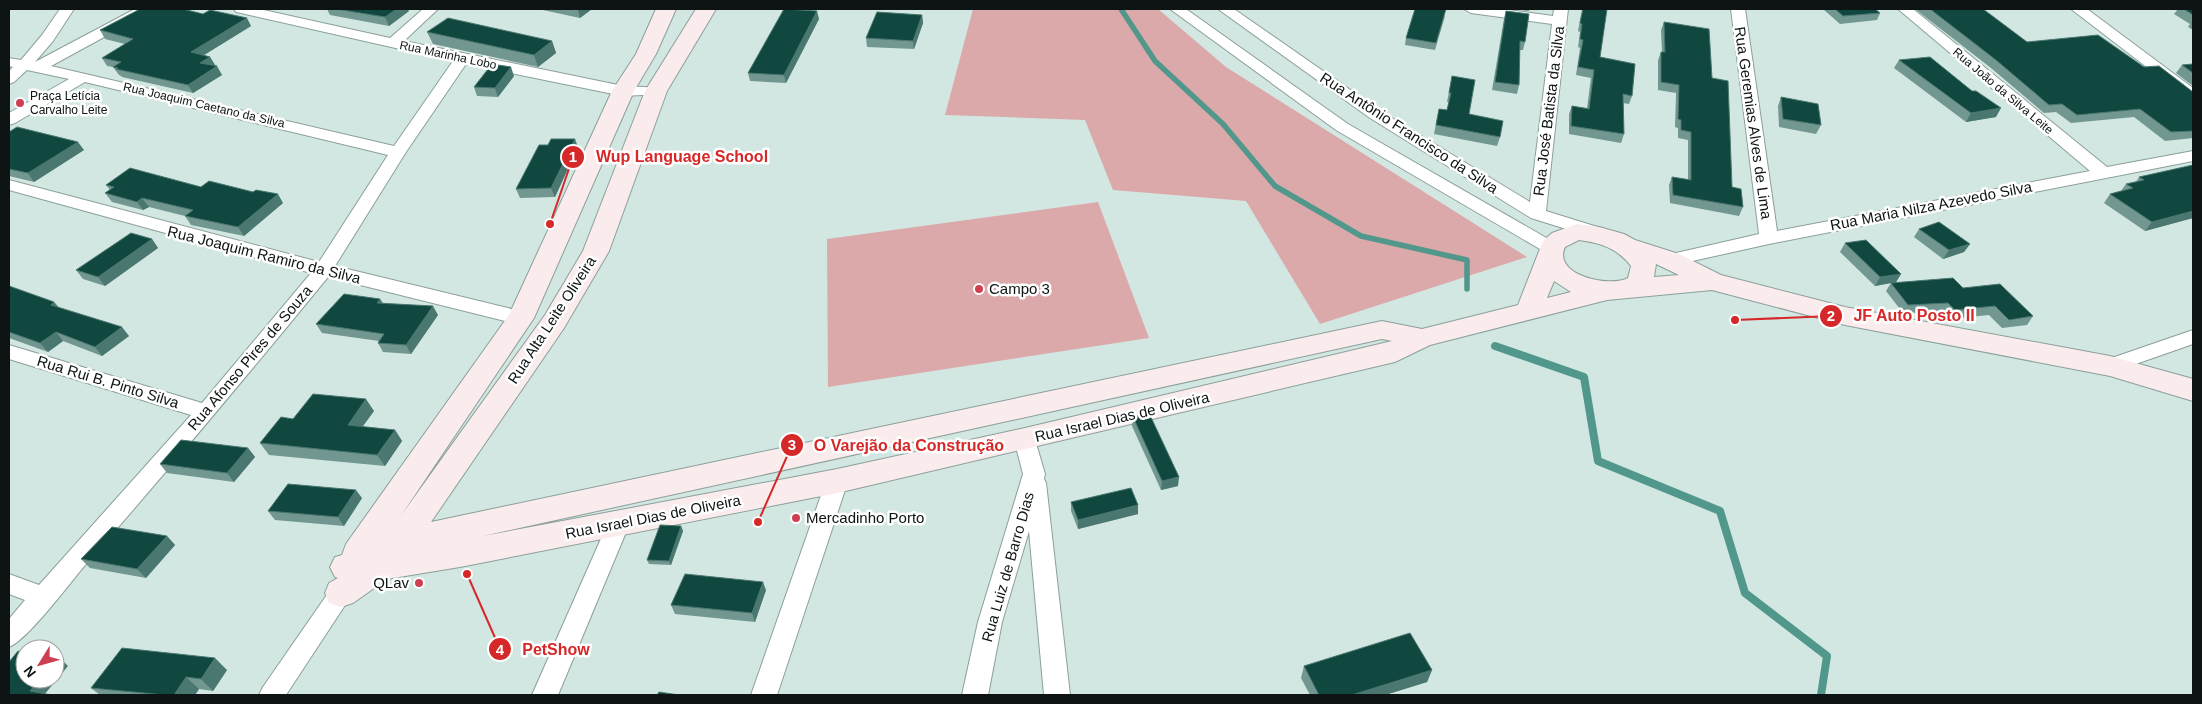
<svg xmlns="http://www.w3.org/2000/svg" width="2202" height="704" font-family="Helvetica,sans-serif">
<rect width="100%" height="100%" fill="#d2e7e2"/>
<path fill="#dba9aa" d="M973,9H1158L1226,67L1527,257L1320,324L1246,201L1113,190L1085,120L945,115Z
M1098,202L1149,338L828,387L827,239Z"/>
<g fill="none" stroke-linecap="round" stroke-linejoin="round">
<path stroke="#51978b" stroke-width="5.5" d="M1121,9L1155,61L1223,124L1275,186L1361,236L1467,260V289"/>
<path stroke="#51978b" stroke-width="8" d="M1495,346L1584,377L1598,461L1720,511L1745,593L1827,656L1821,695"/>
<defs>
<path id="minor" d="M60,9H74L53,41L35,62L135,9H152L150,12L51,66L394,146L453,61L241,13L236,12L234,9H259L390,38L423,9H438L404,41L623,86L662,88L664,91L662,94L623,96L466,64L406,152L335,266L528,313L531,318L528,323L521,325L328,277C247,376 165,474 81,570C67,587 26,641 9,647V619L25,600L9,594V574L39,585L191,415L9,359V345L202,403L311,273L9,190V180L319,262L388,155L85,82L15,123L9,125V113L69,79L27,70L14,82L9,84V71L13,67L9,66V58L21,60L42,35Z
M1170,9H1186L1348,124L1557,244L1560,248L1557,252L1551,254L1545,252L1336,130Z
M1218,9H1234L1382,112L1530,202L1552,24L1471,13L1464,9H1501L1553,16L1554,9H1568L1546,211L1604,229L1607,233L1604,237L1598,239L1531,218L1370,118Z
M1731,9H1745L1777,231L2090,171L1898,9H1913L2107,167L2193,151V161L1769,244L1670,266L1663,264L1661,260L1663,256L1759,234Z
M2071,9H2087L2193,88V100L2187,98Z
M2193,330V344L2110,373L2103,371L2100,366L2103,361Z
M1025,431L1033,433L1045,474L1044,479L1046,483L1070,695H1044L1029,531L1002,622L988,695H962L978,622L1023,474L1014,439L1017,433Z
M837,472L845,475L848,481L777,695H751L826,481L829,475Z
M618,516L626,518L629,525L558,695H532L607,525L610,518Z
M341,583L349,586L353,593L286,695H259L263,687L333,586Z"/>
<path id="secondary" d="M656,9H676L656,54L634,91L534,318L400,517L545,315L583,251L645,91L696,9H716L667,91L609,251L564,328L431,522L1382,321L1422,329L1518,305L1543,241L1552,233L1577,224L1599,227L1624,234L1635,240L1679,254L1721,275L1845,307L2110,356L2186,377L2193,379V401L2110,376L1845,325L1712,290L1607,300L1430,345L1395,362L837,493L460,567L387,579L353,603L341,607L329,603L325,593L329,583L338,578L335,577L330,567L335,557L342,555L346,544L509,315L612,91L636,54ZM1579,240C1601,243 1617,248 1631,266L1628,278C1609,288 1552,275 1565,247ZM1656,264L1679,275L1654,277ZM1554,281L1571,292L1547,298ZM1382,339L1392,341L1025,428L837,469L483,536Z"/>
</defs>
<use href="#minor" stroke="#8b9f9b" stroke-width="2"/>
<use href="#secondary" stroke="#8b9f9b" stroke-width="2"/>
<use href="#minor" fill="#fff" fill-rule="evenodd"/>
<use href="#secondary" fill="#faecec" fill-rule="evenodd"/>
</g>
<path fill="#719790" d="M327,9H336L409,11L389,26L330,15Z
M538,9H592L580,18Z
M1513,9H1529V11Z
M1582,9H1607L1600,57L1632,96L1629,104L1623,103L1624,134L1621,143L1569,134V114L1572,106L1587,108L1591,78L1576,75L1580,48L1578,47L1580,32L1578,31Z
M1823,9H1875L1880,13L1877,20L1840,24Z
M1915,9H1983L2027,42L2144,67L2193,92V138L2165,141L2134,117L2071,123L2056,112L2044,113L1991,68Z
M2178,9H2193V30L2188,27L2190,24L2174,14Z
M1506,11L1525,42L1523,50H1520L1519,85L1517,94L1492,90L1504,19Z
M922,15L923,23L914,49L867,47L866,38Z
M1445,16L1435,50L1405,45L1406,38Z
M819,19L786,83L750,81L748,73Z
M1664,22L1712,78L1732,187L1743,207L1739,216L1670,203L1669,185L1672,177L1688,180V140L1678,138V128L1675,127L1676,93L1658,90V60L1661,52H1662L1661,30Z
M251,26L204,55L210,57L215,65L214,66L222,75L193,93L122,77L121,76L119,75L113,67L107,66L102,58L125,44L105,39L100,30Z
M427,32L552,41L556,53L538,67L433,44Z
M1899,60L1996,117L1966,122L1894,68Z
M2193,64V86L2176,73L2182,65Z
M514,76L498,97L477,96L474,87Z
M1452,76L1469,114L1500,137L1497,146L1434,134L1439,109L1447,110L1449,102H1447Z
M1781,97L1821,125L1816,134L1779,127L1778,106Z
M9,132L84,150L34,182L9,176Z
M548,145L578,147L555,197L520,198L516,189Z
M2193,165V218L2145,231L2104,203L2110,194L2121,191L2126,184L2136,182L2139,177Z
M106,185L201,187L283,203L244,236L191,225L185,216L149,207L143,210L112,202L105,193L110,190Z
M1919,229L1970,244L1964,252L1943,259L1914,237Z
M152,239L158,248L105,286L83,279L76,270Z
M1845,243L1901,274L1896,282L1963,288L2033,316L2027,325L2002,328L1989,315L1949,319L1942,312L1903,313L1886,291L1891,283L1875,286L1840,252Z
M9,286L54,302L59,308L129,336L102,356L63,341L48,352L9,338Z
M380,299L383,303L438,315L411,354L383,352L378,343L379,341L322,333L316,324Z
M374,411L362,427L395,430L402,441L385,466L269,455L260,443L293,419Z
M1133,417L1178,486L1161,490L1132,426Z
M248,448L255,457L234,482L167,473L160,464Z
M362,498L344,526L275,520L268,511Z
M1071,502L1138,514L1078,529L1071,511Z
M681,526L683,531L671,565L649,564L647,560Z
M167,536L175,545L146,578L90,568L81,559Z
M766,590L755,622L675,614L671,605Z
M1304,666L1432,670L1427,682L1385,695H1310L1301,678Z
M227,670L213,691L199,689L195,695H100L91,688Z"/>
<path fill="#4a7770" d="M397,9H408L409,11L389,26L385,17Z
M580,9H592L580,18L578,10Z
M817,11L819,19L786,83L784,75Z
M922,15L923,23L914,49L913,41Z
M247,18L251,26L196,60L191,52Z
M552,41L556,53L538,67L534,55Z
M210,57L215,65L205,71L200,63Z
M217,66L222,75L193,93L188,85Z
M511,67L514,76L498,97L495,88Z
M2001,108L1996,117L1966,122L1971,113Z
M575,139L578,147L555,197L551,188Z
M78,142L84,150L34,182L28,173Z
M278,194L283,203L244,236L238,227Z
M142,198L149,207L143,210L137,202Z
M2193,211V218L2145,231L2152,222Z
M152,239L158,248L105,286L98,277Z
M1970,244L1964,252L1943,259L1949,250Z
M1901,274L1896,282L1875,286L1880,277Z
M380,299L385,308L377,303Z
M54,302L62,311L51,305Z
M433,306L438,315L411,354L406,345Z
M122,327L129,336L102,356L95,347Z
M56,332L63,341L48,352L40,343Z
M366,399L374,411L355,437L348,425Z
M395,430L402,441L385,466L377,455Z
M248,448L255,457L234,482L227,473Z
M1179,477L1178,486L1161,490L1162,481Z
M356,490L362,498L344,526L338,517Z
M1138,505V514L1078,529V520Z
M681,526L683,531L671,565L669,561Z
M167,536L175,545L146,578L137,569Z
M763,582L766,590L755,622L752,613Z
M59,657L68,666L44,695L30,691L40,679H55V662Z
M215,658L227,670L213,691L201,679Z
M1432,670L1427,682L1385,695H1352Z
M186,677L199,689L195,695H174Z"/>
<path fill="#10473f" stroke="#4a7770" d="M140,9H183L203,14L210,10L247,18L191,52L210,57L200,63L217,66L188,85L116,69L118,68L113,67L121,62L102,58L133,39L100,30Z
M336,9H397L385,17Z
M784,9L817,11L784,75L748,73Z
M1415,9H1446L1436,43L1406,38Z
M1583,9H1607L1600,57L1635,64L1632,96L1623,94L1624,134L1571,126L1572,106L1589,109L1594,70L1578,67L1583,40L1580,39L1582,24L1580,23Z
M1835,9H1875L1880,13L1843,16Z
M1930,9H1983L2027,42L2098,35L2144,67L2159,66L2193,92V131L2171,132L2140,109L2077,115L2062,104L2049,105L1996,60Z
M2184,9H2193V15Z
M1506,11L1529,14L1525,42L1520,41L1519,85L1495,82Z
M877,12L922,15L913,41L866,38Z
M448,18L552,41L534,55L427,32Z
M1664,22L1709,29L1712,78L1728,81L1732,187L1741,189L1743,207L1673,195L1672,177L1691,180V132L1681,130V120L1678,119L1679,85L1661,82V52H1665Z
M1930,57L1972,91H1976L2001,108L1971,113L1899,60Z
M492,64L511,67L495,88L474,87Z
M2193,64V73L2182,65Z
M1452,76L1475,80L1469,114L1503,121L1500,137L1436,125L1439,109L1447,110L1451,93H1449Z
M1781,97L1818,104L1821,125L1783,119Z
M17,127L78,142L28,173L9,169V132Z
M551,139H575L551,188L516,189L539,145H548Z
M2193,165V211L2152,222L2110,194L2133,188L2126,184L2144,180L2139,177Z
M130,168L201,187L209,181L253,192L256,190L278,194L238,227L185,216L193,210L142,198L137,202L105,193L114,187L106,185Z
M1939,222L1970,244L1949,250L1919,229Z
M131,233L152,239L98,277L76,270Z
M1866,240L1901,274L1880,277L1845,243Z
M1953,278L1963,288L2000,284L2033,316L2009,320L1995,306L1955,310L1948,303L1908,305L1891,283Z
M9,286L54,302L51,305L122,327L95,347L56,332L40,343L9,332Z
M344,294L380,299L377,303L433,306L406,345L378,343L384,334L316,324Z
M313,394L366,399L348,425L395,430L377,455L260,443L281,417L293,419Z
M1149,413L1179,477L1162,481L1133,417Z
M181,440L248,448L227,473L160,464Z
M288,484L356,490L338,517L268,511Z
M1131,488L1138,505L1078,520L1071,502Z
M660,525L681,526L669,561L647,560Z
M112,527L167,536L137,569L81,559Z
M685,574L763,582L752,613L671,605Z
M1410,633L1432,670L1352,695H1319L1304,666Z
M122,648L215,658L201,679L186,677L174,695H165L91,688Z
M18,651L25,652V679H40L30,691L51,695H9V662Z
M55,657H59L55,662Z
M659,692L679,695H657Z"/>
<g fill="#cf3f53" stroke="#fff" stroke-width="2">
<circle cx="20" cy="103" r="5"/>
<circle cx="979" cy="289" r="5"/>
<circle cx="796" cy="518" r="5"/>
<circle cx="419" cy="583" r="5"/>
</g>
<g text-anchor="middle" stroke-width="5" stroke-linejoin="round" paint-order="stroke">
<g font-size="12" fill="#0d1413" stroke="#fff">
<text transform="translate(448 55) rotate(12)" y="4">Rua Marinha Lobo</text>
<text transform="translate(2003 91) rotate(40)" y="4">Rua João da Silva Leite</text>
<text transform="translate(204 105) rotate(13)" y="4">Rua Joaquim Caetano da Silva</text>
</g>
<g font-size="12" fill="#0d1413" stroke="#fff" text-anchor="start">
<text x="30" y="100">Praça Letícia<tspan x="30" dy="14">Carvalho Leite</tspan></text>
</g>
<g font-size="15" fill="#0d1413" stroke="#fff">
<text transform="translate(1549 111) rotate(-83)" y="5">Rua José Batista da Silva</text>
<text transform="translate(1753 123) rotate(82)" y="5">Rua Geremias Alves de Lima</text>
<text transform="translate(1409 133) rotate(33)" y="5">Rua Antônio Francisco da Silva</text>
<text transform="translate(1931 206) rotate(-11)" y="5">Rua Maria Nilza Azevedo Silva</text>
<text transform="translate(264 255) rotate(14)" y="5">Rua Joaquim Ramiro da Silva</text>
<text transform="translate(552 320) rotate(-57)" y="5">Rua Alta Leite Oliveira</text>
<text transform="translate(250 358) rotate(-50)" y="5">Rua Afonso Pires de Souza</text>
<text transform="translate(108 382) rotate(17)" y="5">Rua Rui B. Pinto Silva</text>
<text transform="translate(1122 417) rotate(-13)" y="5">Rua Israel Dias de Oliveira</text>
<text transform="translate(653 517) rotate(-11)" y="5">Rua Israel Dias de Oliveira</text>
<text transform="translate(1008 567) rotate(-74)" y="5">Rua Luiz de Barro Dias</text>
</g>
<g font-size="15" fill="#0d1413" stroke="#fff" text-anchor="start">
<text x="989" y="294">Campo 3</text>
<text x="806" y="523">Mercadinho Porto</text>
<text x="409" y="588" text-anchor="end">QLav</text>
</g>
</g>
<path fill="none" stroke="#d62828" stroke-width="2" d="M550 224L573 157M1735 320L1831 316M758 522L792 445M467 574L500 649"/>
<g fill="#d62828" stroke="#fff" stroke-width="2">
<circle cx="550" cy="224" r="5"/>
<circle cx="1735" cy="320" r="5"/>
<circle cx="758" cy="522" r="5"/>
<circle cx="467" cy="574" r="5"/>
<circle cx="573" cy="157" r="12"/>
<circle cx="1831" cy="316" r="12"/>
<circle cx="792" cy="445" r="12"/>
<circle cx="500" cy="649" r="12"/>
</g>
<g font-size="15" text-anchor="middle" font-weight="bold" fill="#fff">
<text x="573" y="162">1</text>
<text x="1831" y="321">2</text>
<text x="792" y="450">3</text>
<text x="500" y="655">4</text>
</g>
<g font-size="16" text-anchor="middle" font-weight="bold" fill="#d62828" stroke="#fff" stroke-width="5" stroke-linejoin="round" paint-order="stroke">
<text x="682" y="162">Wup Language School</text>
<text x="1914" y="321">JF Auto Posto II</text>
<text x="909" y="451">O Varejão da Construção</text>
<text x="556" y="655">PetShow</text>
</g>
<rect width="2202" height="704" fill="none" stroke="#0d1413" stroke-width="20"/>
<g transform="translate(40 664) rotate(233)"><circle r="24" fill="#ffffff" stroke="#9ea1a1"/>
<path d="M0-4L9 19L0 12L-9 19Z" fill="#cf3f53"/>
<text y="-8" font-size="14" font-weight="bold" text-anchor="middle" fill="#0d1413">N</text>
</g>
</svg>
